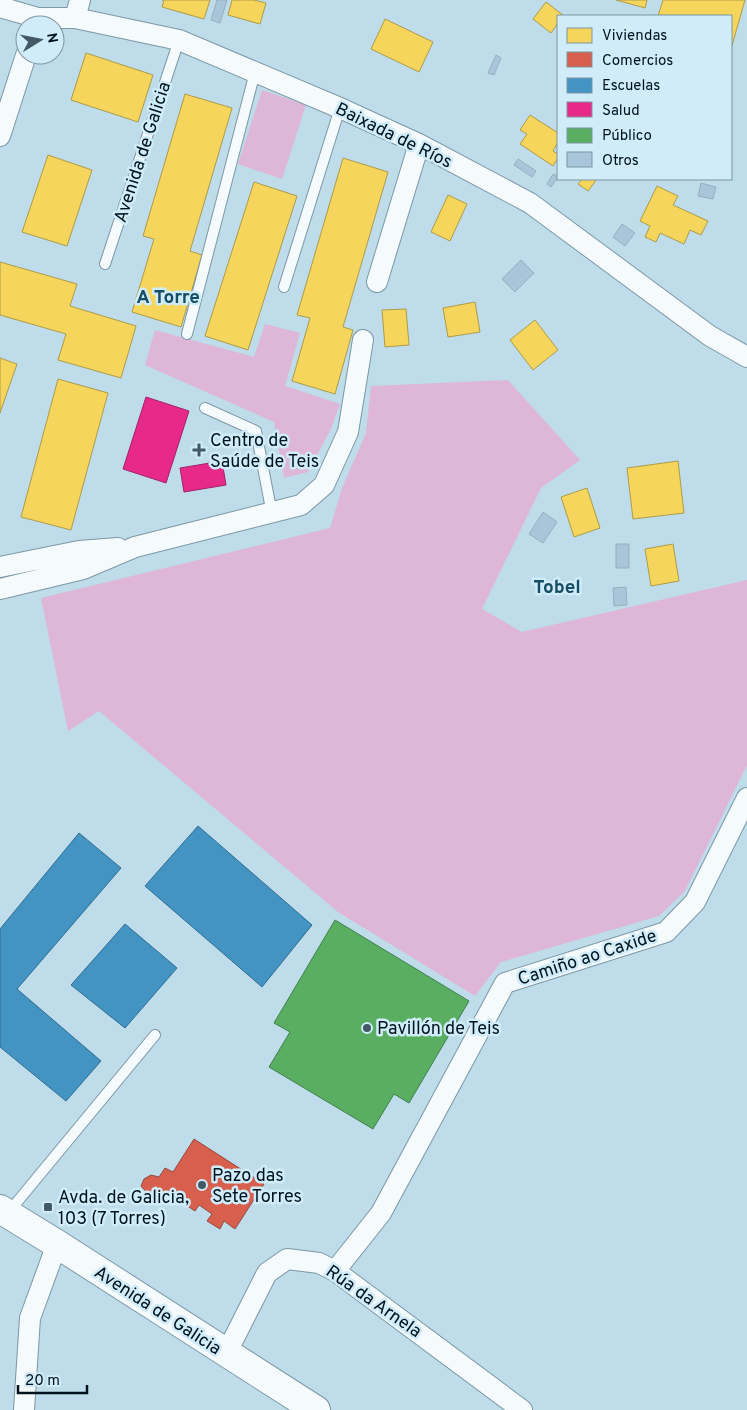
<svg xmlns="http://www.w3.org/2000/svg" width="747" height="1410" font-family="Overpass,sans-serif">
<rect width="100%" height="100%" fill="#bedcea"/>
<path fill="#deb6d7" d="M262,90L306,105L282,179L238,164Z
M265,324L300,333L285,386L340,404L331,429L308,472L284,478L274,422L145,365L155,330L254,357Z
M508,380L580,460L541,488L482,609L522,632L747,580V765L685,891L659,916L501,962L475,996L338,912L99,711L68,731L41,598L330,528L342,488L366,433L371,386Z"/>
<path fill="#f6d55c" stroke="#ac9b49" d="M162,0H210L204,19L162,7L164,0Z
M232,0H254L266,3L260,24L228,15Z
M616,0H647L645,8Z
M663,0H745L731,49V16H658Z
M546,2L564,16H558V23L551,33L533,19Z
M385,19L433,42L419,72L371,49Z
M86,53L153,75L138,122L71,100Z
M185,94L232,108L190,251L202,255L181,327L132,312L154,239L143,236Z
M530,115L558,133V142L553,151L558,154V158L553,166L520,144L527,134L520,130Z
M48,155L92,170L67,246L22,232Z
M343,158L388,172L343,327L353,330L335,394L292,381L310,318L297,315Z
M582,179H597L588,191L578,184Z
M254,182L297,196L248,350L205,336Z
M657,186L678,196L673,205L708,221L701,235L690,230L684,244L660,233L656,242L645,237L650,226L640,221Z
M448,195L467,204L450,241L431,232Z
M0,262L77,284L70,306L136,326L121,378L58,360L66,334L0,315Z
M475,302L480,332L448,337L443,308Z
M406,309L409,345L385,347L382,310Z
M535,320L558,350L533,370L510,340Z
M0,358L17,364L0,413Z
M58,379L108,393L71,530L21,517Z
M678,461L684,513L633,519L627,468Z
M587,488L600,528L574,537L561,497Z
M673,544L679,581L651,586L645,549Z"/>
<path fill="#d6604d" stroke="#96493e" d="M194,1139L264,1184L235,1229L224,1221L220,1229L207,1221L212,1214L199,1205L195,1211L183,1203L186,1199L177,1194L172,1201L162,1194L156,1197L149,1195L141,1186L144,1179L151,1175L159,1177L165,1168L173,1172Z"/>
<path fill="#4393c3" stroke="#2f6d91" d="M198,826L312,925L262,987L145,886Z
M79,833L121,868L17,989L101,1061L66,1101L0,1047V929Z
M125,924L177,968L125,1028L71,985Z"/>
<path fill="#e7298a" stroke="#a22269" d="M146,397L189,411L166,483L123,469Z
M222,461L226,485L184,492L180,468Z"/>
<path fill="#5aae61" stroke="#3f804c" d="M335,920L469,1001L409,1103L394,1094L373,1129L269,1067L290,1032L274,1023Z"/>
<path fill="#a9c5da" stroke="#98aebd" d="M217,0H227L220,23L211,20Z
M496,55L501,58L494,75L488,73Z
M518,159L536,171L532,177L514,165Z
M553,174L558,177L551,187L547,184Z
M701,183L716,187L713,199L698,196Z
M622,224L635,233L625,246L613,237Z
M521,260L534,273L515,292L502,279Z
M543,512L557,522L543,543L529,534Z
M616,544H629V568H616Z
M626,587L627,605L614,606L613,588Z"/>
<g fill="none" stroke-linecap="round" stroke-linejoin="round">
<defs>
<path id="service" d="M105,264L179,40
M284,287L340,108
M187,334L255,72
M205,408L256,431L272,514
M8,1213L155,1035"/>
<path id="minor" d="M0,7L38,18H75L179,40L340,108L419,144L530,203L710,336L747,357
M75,18L80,0
M0,136L26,55
M377,282L419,144
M0,567L79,551L118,548
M0,589L83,569L135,547L301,505L324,485L348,432L363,340
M335,1271L381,1213L505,983L666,932L695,902L747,798
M226,1354L267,1273L287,1259L319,1263L335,1271L522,1410
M24,1410L30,1318L57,1244"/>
<path id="secondary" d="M0,1209L57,1244L316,1410"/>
</defs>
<use href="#service" stroke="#7c98a4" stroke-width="12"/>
<use href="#minor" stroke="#7c98a4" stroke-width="22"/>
<use href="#secondary" stroke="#7c98a4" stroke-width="30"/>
<use href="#service" stroke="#f5fafc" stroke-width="10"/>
<use href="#minor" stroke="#f5fafc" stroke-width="20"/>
<use href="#secondary" stroke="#f5fafc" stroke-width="28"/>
</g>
<g fill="#425964" stroke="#d0ecf9" stroke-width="2">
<path d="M196.5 442.5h5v5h5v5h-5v5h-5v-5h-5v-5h5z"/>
<circle cx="367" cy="1028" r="5"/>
<circle cx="202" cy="1185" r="5"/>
<rect x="43" y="1202" width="10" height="10" rx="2.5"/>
</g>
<g text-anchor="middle" stroke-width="5" stroke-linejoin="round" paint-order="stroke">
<g font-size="18" fill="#00131c" stroke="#d0ecf9">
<text transform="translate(394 135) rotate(26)" y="6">Baixada de Ríos</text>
<text transform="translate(142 152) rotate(-72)" y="6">Avenida de Galicia</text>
<text transform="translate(587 957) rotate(-18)" y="6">Camiño ao Caxide</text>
<text transform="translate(374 1301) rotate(35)" y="6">Rúa da Arnela</text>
<text transform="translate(158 1310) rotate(33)" y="6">Avenida de Galicia</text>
</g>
<g font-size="18" fill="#00131c" stroke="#d0ecf9" text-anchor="start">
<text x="210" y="446">Centro de<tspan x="210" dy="21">Saúde de Teis</tspan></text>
<text x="377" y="1034">Pavillón de Teis</text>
<text x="212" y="1181">Pazo das<tspan x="212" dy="21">Sete Torres</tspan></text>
<text x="58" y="1203">Avda. de Galicia,<tspan x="58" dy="21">103 (7 Torres)</tspan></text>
</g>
<g font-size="19" font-weight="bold" fill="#164e64" stroke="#d0ecf9">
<text x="168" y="303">A Torre</text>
<text x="557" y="593">Tobel</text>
</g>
</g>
<rect x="557" y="15" width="175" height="165" fill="#d0ecf9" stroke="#7d95a1"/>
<rect x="567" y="28" width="25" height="15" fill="#f6d55c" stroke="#7d95a1"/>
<text x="602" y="40" font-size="15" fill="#00131c">Viviendas</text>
<rect x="567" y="52" width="25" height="15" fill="#d6604d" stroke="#7d95a1"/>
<text x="602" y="65" font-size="15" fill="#00131c">Comercios</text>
<rect x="567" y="78" width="25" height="15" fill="#4393c3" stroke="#7d95a1"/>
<text x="602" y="90" font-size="15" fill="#00131c">Escuelas</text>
<rect x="567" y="102" width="25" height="15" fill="#e7298a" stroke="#7d95a1"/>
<text x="602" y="115" font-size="15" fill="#00131c">Salud</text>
<rect x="567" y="128" width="25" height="15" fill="#5aae61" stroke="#7d95a1"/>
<text x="602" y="140" font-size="15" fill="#00131c">Público</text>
<rect x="567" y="152" width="25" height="15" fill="#a9c5da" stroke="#7d95a1"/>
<text x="602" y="165" font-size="15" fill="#00131c">Otros</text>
<g transform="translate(40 40) rotate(80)"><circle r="24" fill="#d0ecf9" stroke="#7d95a1"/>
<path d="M0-4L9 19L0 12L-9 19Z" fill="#425964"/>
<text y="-8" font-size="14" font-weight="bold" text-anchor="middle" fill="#00131c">N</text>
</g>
<path d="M18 1385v8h69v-8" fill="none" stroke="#00131c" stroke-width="2.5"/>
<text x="25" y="1385" font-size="15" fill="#00131c" stroke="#d0ecf9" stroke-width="4" paint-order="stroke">20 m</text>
</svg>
